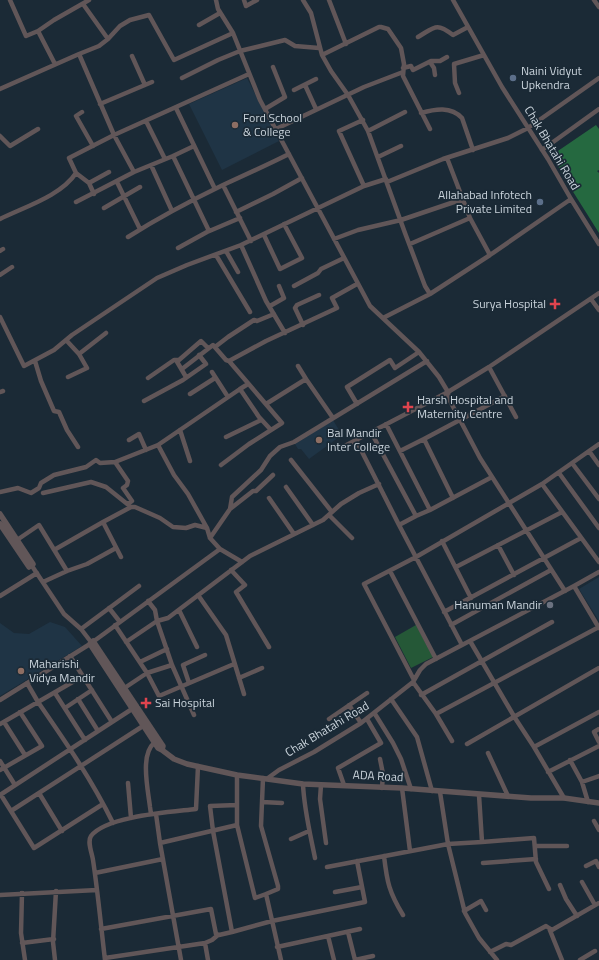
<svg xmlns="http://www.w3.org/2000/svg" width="599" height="960" font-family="'Titillium Web',sans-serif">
<rect width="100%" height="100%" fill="#1b2a36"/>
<path fill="#1f3445" d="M247,78L279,141L222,170L189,104Z
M333,420L342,435L309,459L301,449H298L295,444Z
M599,577V621L579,589Z
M50,622L65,627L82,646L0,696V623L14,633L29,634Z"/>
<path fill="#255837" d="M416,625L433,657L411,668L395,637Z"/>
<path fill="#256940" d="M596,125L599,129V170L597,171L599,173V233L565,179L552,155Z"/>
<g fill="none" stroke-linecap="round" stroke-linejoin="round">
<path stroke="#615658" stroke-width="4.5" d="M10,0L26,36L38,31L55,64
M216,0L218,9L233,33L260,100L370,306L419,352L439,377L448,392L449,399L480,458L565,591
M244,0L246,6L257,0
M303,0L311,13L322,55L331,71L348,95L368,131L405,233L425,286L430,294
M329,0L346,44
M453,0L502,87L548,159L571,199L599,244
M594,0L599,7
M83,4L108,39
M199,25L220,13
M38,31L54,20L89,0
M418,37C435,27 436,22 453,35L468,27
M79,54L99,46L108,39L120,26L130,20L149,15L174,60L233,33
M322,55L379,27H381L388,29L401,48L404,64L403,76L430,129
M132,56L145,85
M430,62L434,68L435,75
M403,68L411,66L413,70L431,61H440L447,57
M182,78L218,60L240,51L285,40L295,46L319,48
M305,85L316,109
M0,89L79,54L114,135L134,172
M294,90L316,79
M459,93L455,83L454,64L484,55
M100,104L152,82
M176,108L215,189
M265,109L285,97L273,67
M82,112L76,116L93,146
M421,113C435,109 451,106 462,118L473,150
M363,120L339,131L364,186
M146,121L165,159
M276,129L364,87L403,72
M368,131L405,112
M0,136L10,146L38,129
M542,150L599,109
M173,156L194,146
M378,157L401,146
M447,158L470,218L490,255
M151,165L172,211
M76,173L89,183L109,172
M117,182L140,229
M387,182L443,159L508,138L528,128L599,78
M89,183L94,194
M223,185L251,241
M76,202L134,172L173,156L209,231
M104,208L140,187
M236,212L273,194L302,178
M0,219C24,207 61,196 76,173L69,158L114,135L249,74
M264,235L280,269L302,258L284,224
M128,237C158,218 190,201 223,185C245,175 267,165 289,154
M334,239L358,230L401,220L463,199
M410,244L470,218
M241,245L266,301L285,333
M178,248L207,232L240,218
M0,251L3,249
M226,251L238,272
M216,255L250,312
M0,275L12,267
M294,286L318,273L321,269L344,258
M591,299L599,310
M270,306L284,298L279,286
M0,317L24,366L54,350L72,335L157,278L187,265L241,245L364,186L386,179
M383,318L430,294L490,255L571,199
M303,325L295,308L297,305L319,295
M66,340L79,354L87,368L68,377
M215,347L228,337L254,320L257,321L274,314
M79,354L106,333
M176,360L186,377
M35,361L41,381L54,411L59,412L67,430L78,447
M229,361L266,341L337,308L332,298L357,284
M298,366L306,379
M489,367L516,417
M182,369L213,345L226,360L229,361L282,423L249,444L221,465
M212,372L228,397
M148,378L174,360H179L201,341L208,348
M248,384L240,389L259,417L271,430
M0,392L3,391
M190,394L215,378
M144,401L183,380L206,364L199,355
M266,404L306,379L333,418
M357,404L347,387L390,360L395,368L419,352
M386,424L430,510L416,516
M180,430L190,461
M371,432L416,516L399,525
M226,437L261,420
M129,440L139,434L146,450
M599,444L542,484L599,562
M339,449L356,440
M400,451L424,439
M589,451L599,465
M291,460L332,512
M115,462L128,481L127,485L123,488L132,501L128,504
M572,463L599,499
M559,473L599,528
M286,487L313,525
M0,492L18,488L31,493L39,488L41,483L54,475L86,467L96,460L100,463L115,462L158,445L240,389
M43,493L91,482L106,487L131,507
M269,498L294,534
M453,498L424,439L505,396
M230,509L232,497L261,470L270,456L280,447L294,442L427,361
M430,510L492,477
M329,515L352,538
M103,522L131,507H135L160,518L173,527L186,528L195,525L207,528
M210,538L230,509L253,491H256L273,475
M17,540L39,525L67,571
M442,541L471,598
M498,545L514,575
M220,549L242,562
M54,550L103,522L121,557
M32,566L64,614L81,629L91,642
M456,567L562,512
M231,570L245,585L236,592L269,647
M390,571L436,659
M43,582L67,571L87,564L116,548
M574,586L599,628
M198,595L226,635L244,694
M0,596L37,573
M148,601L155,610L157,621L172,665L194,715
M109,608L120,622
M179,610L197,647
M444,612L581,538
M115,625L147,673L159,696L234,664
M451,625L551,570
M81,629L139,586
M470,641L515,718L534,747L564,798
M126,642L157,621L168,618L250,556L323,520L341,504L359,493L379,484
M462,645L399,525L356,440L448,392L489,367L599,293
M70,656L112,722
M140,662L167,649
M239,678L262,668
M414,680L364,584L416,557L542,484
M413,682L436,714L452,741
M27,683L38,702L83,676
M189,683L183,665L205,655
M123,689L147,673L172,665
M55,693L85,740
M421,695L552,622
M78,699L98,731
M391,699L417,737L432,791
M0,700L90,644L220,549L210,538L207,528L188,494L174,475L158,445
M349,705L361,723
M65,708L92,690
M375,714L393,743L401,759L411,789
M436,714L599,627
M329,719L367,693
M4,722L25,755
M0,724L38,702C65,741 92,780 113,823
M599,729L594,732L599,742
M467,744L599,668
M534,747L599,712
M488,753L508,796
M380,759L383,774L382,788
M570,760L582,782L588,802
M0,761L15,785
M0,770L42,746L20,712
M548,772L599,746
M237,775V825L255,898L266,894
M263,778L261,826L278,886V889L266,894L281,960
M268,778L279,770L314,752L361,723L413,682L420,670L426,664L574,586L599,572
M582,782L599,776
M128,783L131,818
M303,784C304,809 310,833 315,858
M321,785L320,799L326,843
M344,785L338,768L381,743L367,719
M402,788L410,851
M440,792L448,844L465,913L479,938L497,960
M39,793L62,831
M0,795L132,709
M1,795L34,848L103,804
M262,802L282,803
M237,805L210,806L213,831L232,932L272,921L365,902L357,861
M11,811L143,726
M151,814L150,807C148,790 140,755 154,743
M156,814L160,843L181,960
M594,821L599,830
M291,839L309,831
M482,842L534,838L536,862L549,889
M160,843L237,825
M535,846H567
M384,856C387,882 389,892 403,915
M483,863L536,859
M586,866L596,861L599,867
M327,867L448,844L482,842L479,795
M95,873L163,859
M582,882L595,905
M560,885L566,899L577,916
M335,892L362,887
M22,893L21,933L25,960
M0,895L97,890
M464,911L481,901L486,910
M549,928L562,960
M101,929L211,909L216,934L219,935L232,932
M348,932L355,960
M328,936L334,960
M22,943L54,939
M205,943L208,960
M277,947L360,929
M490,952L506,944L511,945L546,926L552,930L599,903
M105,958L205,943L212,940L218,935
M55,960L53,942L56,891
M105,960C101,927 98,893 93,860C92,853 87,842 91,836C106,816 172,812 196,809L198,766
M355,960L373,956
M580,960L595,951"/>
<path stroke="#615658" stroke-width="5.5" d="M0,514L33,564
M0,524L29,567
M93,641L163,746L162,750
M90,644L158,748L162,750L174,759L187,764L237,775L303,784L402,788L531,798H564L599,803"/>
</g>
<g fill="#5c6f8a" stroke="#1b2a36" stroke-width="1.5">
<circle cx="513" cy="78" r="4"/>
<circle cx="540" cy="202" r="4"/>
</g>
<g fill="#8d6e63" stroke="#1b2a36" stroke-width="1.5">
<circle cx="235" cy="125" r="4"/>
<circle cx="319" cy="440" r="4"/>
<circle cx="21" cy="671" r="4"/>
</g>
<g fill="#e0444e" stroke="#1b2a36" stroke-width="1.5">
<path d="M553 298h4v4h4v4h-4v4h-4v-4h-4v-4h4z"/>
<path d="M406 401h4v4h4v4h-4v4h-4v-4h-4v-4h4z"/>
<path d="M144 697h4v4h4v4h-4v4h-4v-4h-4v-4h4z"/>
</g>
<circle fill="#6b7280" stroke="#1b2a36" stroke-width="1.5" cx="550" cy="605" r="4"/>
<g text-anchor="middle" stroke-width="3.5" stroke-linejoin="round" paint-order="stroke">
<g font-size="12" fill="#c9d3db" stroke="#1b2a36" text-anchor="start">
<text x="521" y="75">Naini Vidyut<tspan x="521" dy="14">Upkendra</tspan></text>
<text x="243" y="122">Ford School<tspan x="243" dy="14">&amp; College</tspan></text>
<text x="532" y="199" text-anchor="end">Allahabad Infotech<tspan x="532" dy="14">Private Limited</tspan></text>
<text x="546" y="308" text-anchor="end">Surya Hospital</text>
<text x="417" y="404">Harsh Hospital and<tspan x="417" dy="14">Maternity Centre</tspan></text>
<text x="327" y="437">Bal Mandir<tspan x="327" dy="14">Inter College</tspan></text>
<text x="542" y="609" text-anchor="end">Hanuman Mandir</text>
<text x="29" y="668">Maharishi<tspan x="29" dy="14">Vidya Mandir</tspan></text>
<text x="155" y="707">Sai Hospital</text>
</g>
<g font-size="12" fill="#c9d3db" stroke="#1b2a36">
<text transform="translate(552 148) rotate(59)" y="4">Chak Bhatahi Road</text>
<text transform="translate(327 729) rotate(-31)" y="4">Chak Bhatahi Road</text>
<text transform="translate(378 776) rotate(3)" y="4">ADA Road</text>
</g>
</g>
</svg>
